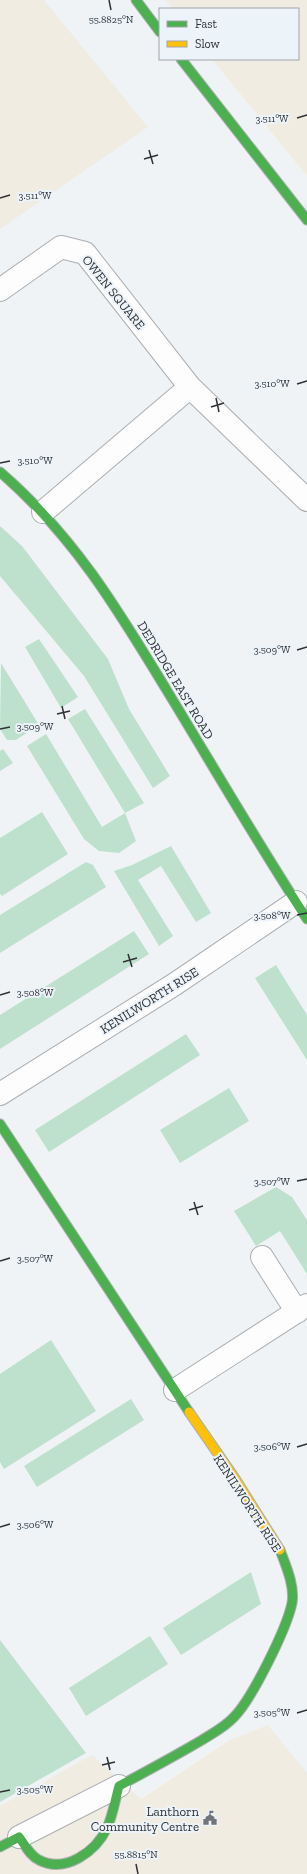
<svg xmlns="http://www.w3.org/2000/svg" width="307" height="1874" font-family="'Zilla Slab',serif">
<rect width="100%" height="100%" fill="#eff3f6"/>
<path fill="#f1ece2" d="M0,0H44L148,127L0,229Z
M166,0H307V176L212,59H298V9H173Z
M268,1725L307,1773V1874H0V1806L92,1755L141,1799L228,1741Z"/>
<path fill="#bee1cd" d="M0,526L22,546L108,659L129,709L170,776L153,788L84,676L0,576Z
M39,639L78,697L61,708L25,647Z
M1,663L39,725L16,740H7L0,729Z
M85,709L144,803L125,813L136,841L119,853L99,851L84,839L27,746L46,734L102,827L125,813L68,719Z
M3,749L13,763L0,771V751Z
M42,812L68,854L2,896L0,894V838Z
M171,846L211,913L196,922L161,866L138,880L173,936L159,946L114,871L132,865Z
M86,862L93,865L106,887L0,953V915Z
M134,931L149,954L0,1049V1015Z
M276,965L307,1015V1060L255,978Z
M186,1034L200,1055L49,1152L35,1130Z
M229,1088L249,1121L180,1163L160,1130Z
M276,1187L292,1197L307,1220V1274L280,1231L256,1246L234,1211Z
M51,1340L96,1411L4,1469L0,1462V1374Z
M131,1399L144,1420L37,1487L24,1466Z
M251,1572L261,1604L181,1655L163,1628Z
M150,1636L168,1664L86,1716L69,1688Z
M0,1640L86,1753L0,1802Z"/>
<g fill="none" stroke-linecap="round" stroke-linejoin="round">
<defs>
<path id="street" d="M0,290L61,247L85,253L190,387L307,500
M43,512L190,387
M0,1094L175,984L296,902
M262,1257L297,1312
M175,1390L307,1305
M19,1837L119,1786"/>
<path id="fast" d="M136,0L160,32
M181,59L307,220
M0,472C73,535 117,608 166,689C213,766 258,844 307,919
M0,1124L189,1412
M0,1847L19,1837C25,1845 30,1856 39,1860C66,1874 96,1851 107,1828C113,1815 115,1800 119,1786C147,1771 175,1756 202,1740C213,1733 225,1727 234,1717C252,1699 287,1628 292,1603C295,1586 286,1566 280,1550"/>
<path id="slow" d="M189,1412L234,1477L280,1550"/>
</defs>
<use href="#street" stroke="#acafb1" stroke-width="24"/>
<use href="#fast" stroke="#acafb1" stroke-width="11"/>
<use href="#slow" stroke="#acafb1" stroke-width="11"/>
<use href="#street" stroke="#fdfdfe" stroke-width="22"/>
<use href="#fast" stroke="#4caf50" stroke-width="9"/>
<use href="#slow" stroke="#ffc107" stroke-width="9"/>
</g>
<path fill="none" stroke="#2f3134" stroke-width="1.5" d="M109,0L111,10M297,118L307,115M149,150L153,164M144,159L158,155M0,198L10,195M297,384L307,381M216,398L219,412M211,407L224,403M0,463L10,461M297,650L307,647M62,706L65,719M57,714L70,711M0,729L10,727M297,915L307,913M128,954L132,967M123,962L137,958M0,995L10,992M297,1181L307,1179M194,1202L198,1215M189,1210L203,1206M0,1261L10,1258M297,1447L307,1444M0,1527L10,1524M297,1713L307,1710M107,1757L110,1770M102,1765L115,1762M0,1792L10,1790M136,1864L138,1874"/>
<defs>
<symbol id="civic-bare" viewBox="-9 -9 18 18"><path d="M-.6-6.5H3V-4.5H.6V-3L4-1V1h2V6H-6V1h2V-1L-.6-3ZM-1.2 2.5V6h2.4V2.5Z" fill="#727578" stroke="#ecf3f9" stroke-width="2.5" paint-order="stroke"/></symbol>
</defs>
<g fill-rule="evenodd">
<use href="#civic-bare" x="200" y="1808" width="20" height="20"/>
</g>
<g text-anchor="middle" stroke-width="4" stroke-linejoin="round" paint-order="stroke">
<g font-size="13" fill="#2f3134" stroke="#ecf3f9">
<text transform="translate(114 292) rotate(51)" y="5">OWEN SQUARE</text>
<text transform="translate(176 680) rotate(59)" y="5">DEDRIDGE EAST ROAD</text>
<text transform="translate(149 1000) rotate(-32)" y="5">KENILWORTH RISE</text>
<text transform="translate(248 1503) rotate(57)" y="5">KENILWORTH RISE</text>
</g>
<g font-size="13" fill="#2f3134" stroke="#ecf3f9" text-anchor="end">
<text x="199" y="1816">Lanthorn<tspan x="199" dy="15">Community Centre</tspan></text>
</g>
</g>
<g font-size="10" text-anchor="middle" fill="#2f3134" stroke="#ecf3f9" stroke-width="4" stroke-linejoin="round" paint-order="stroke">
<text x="111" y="23">55.8825°N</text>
<text x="272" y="122">3.511°W</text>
<text x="35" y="199">3.511°W</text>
<text x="272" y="387">3.510°W</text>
<text x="35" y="464">3.510°W</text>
<text x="272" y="653">3.509°W</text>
<text x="35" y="730">3.509°W</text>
<text x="272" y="919">3.508°W</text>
<text x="35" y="996">3.508°W</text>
<text x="272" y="1185">3.507°W</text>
<text x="35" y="1262">3.507°W</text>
<text x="272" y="1450">3.506°W</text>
<text x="35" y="1528">3.506°W</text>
<text x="272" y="1716">3.505°W</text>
<text x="35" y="1793">3.505°W</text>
<text x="136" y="1858">55.8815°N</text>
</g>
<rect x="159" y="8" width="140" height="52" fill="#ecf3f9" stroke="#a0a5aa"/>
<rect x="167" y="21" width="20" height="6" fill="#4caf50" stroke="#a0a5aa"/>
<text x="195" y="28" font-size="12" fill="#2f3134">Fast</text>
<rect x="167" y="41" width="20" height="6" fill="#ffc107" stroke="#a0a5aa"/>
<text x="195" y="48" font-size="12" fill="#2f3134">Slow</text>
</svg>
